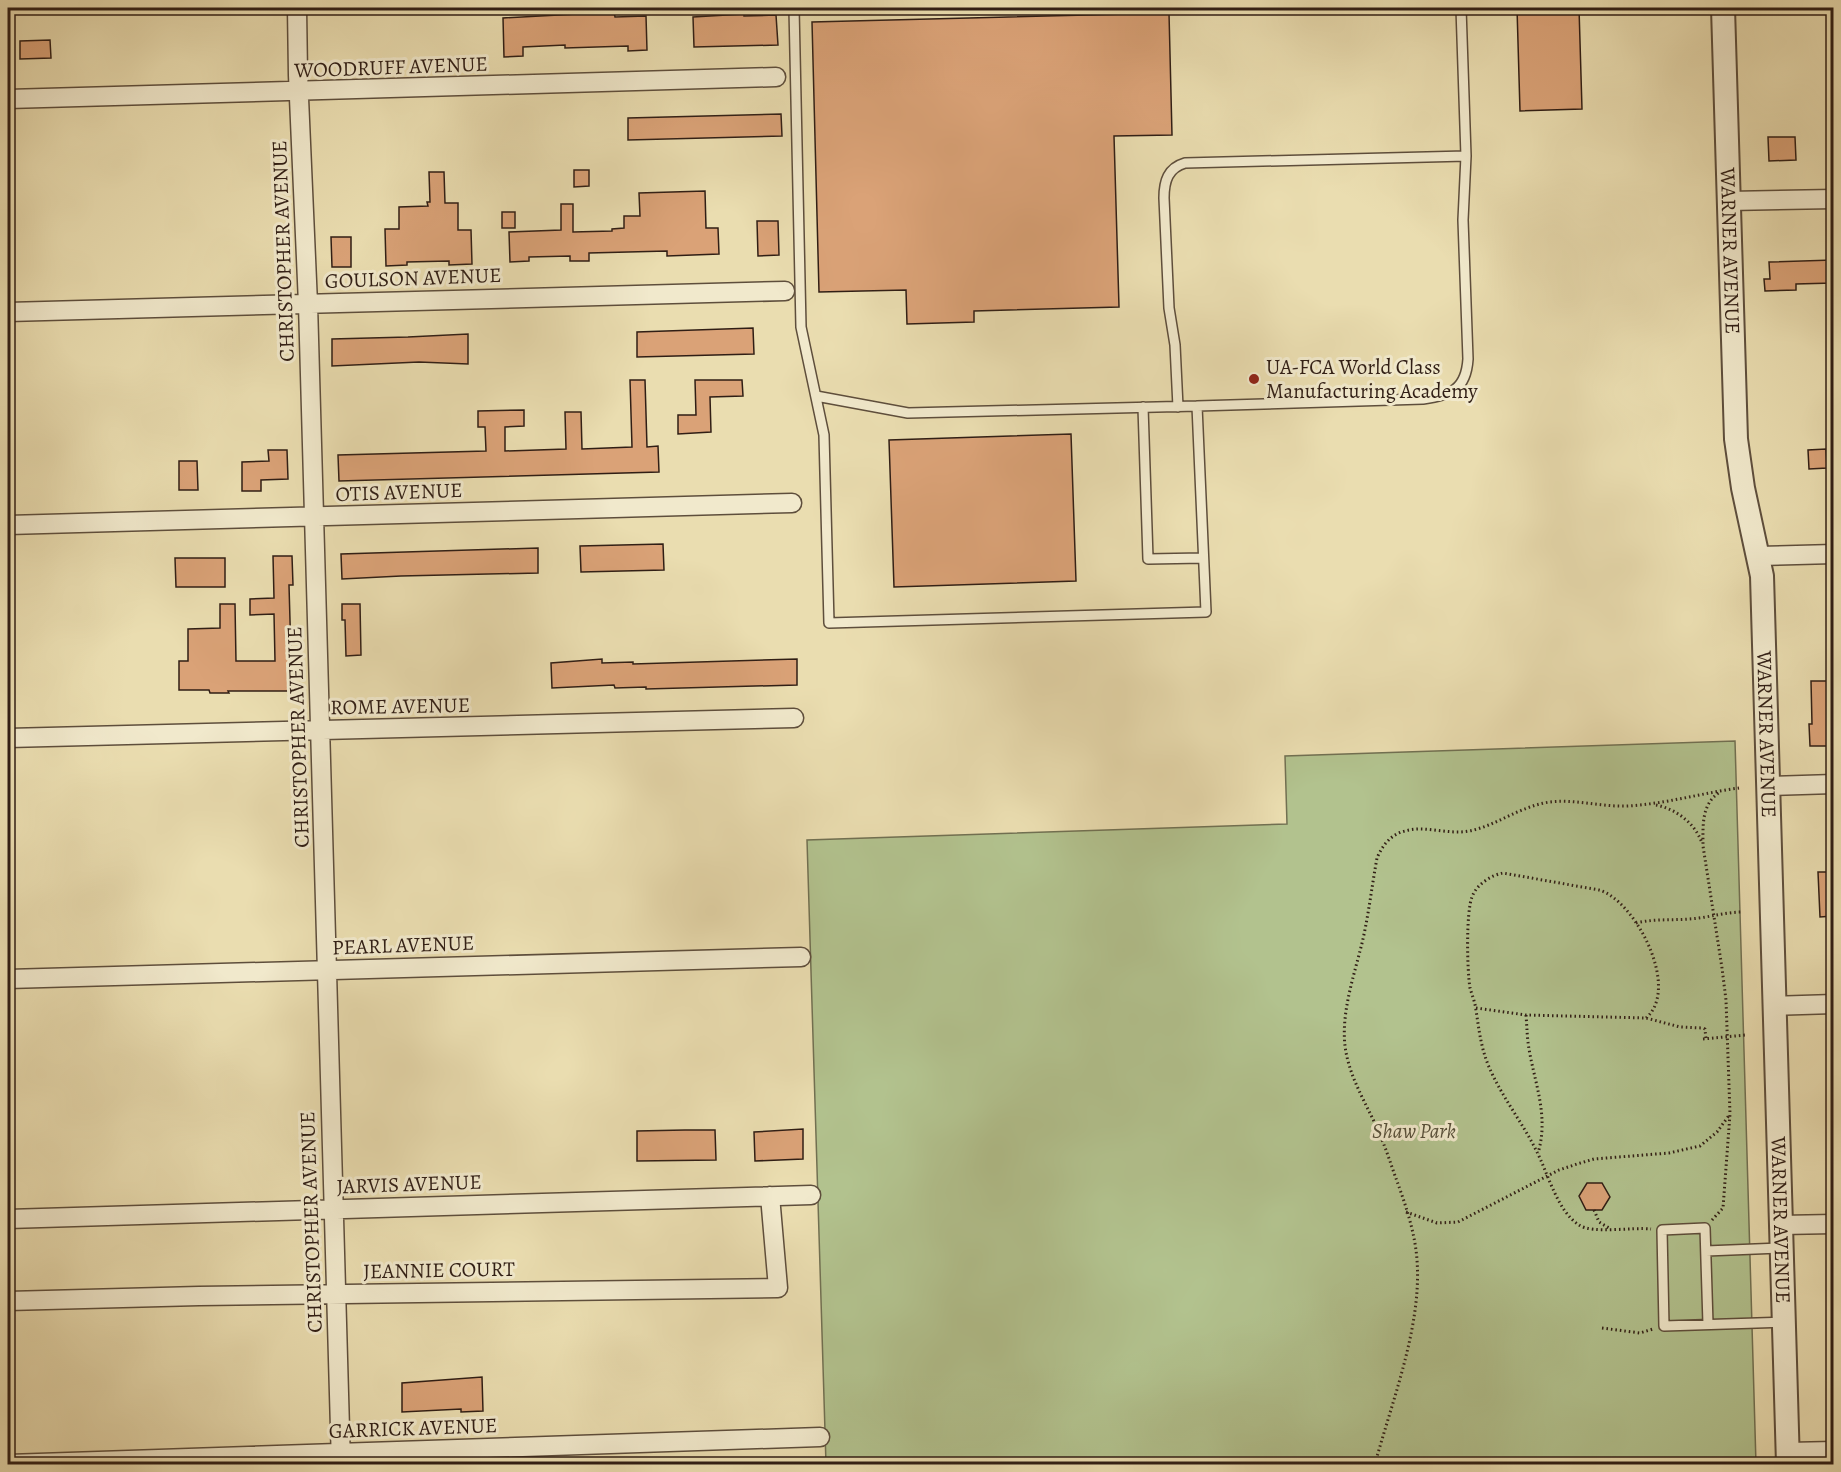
<svg xmlns="http://www.w3.org/2000/svg" width="1841" height="1472" font-family="Alegreya,serif">
<rect width="100%" height="100%" fill="#eaddb0"/>
<filter id="stains"><feTurbulence type="fractalNoise" baseFrequency=".00333" numOctaves="4"/><feColorMatrix values="0 0 0 0 .2 0 0 0 0 .09 0 0 0 0 .02 0 0 0 .5 -.17"/></filter>
<radialGradient id="worn" r=".72"><stop offset=".6" stop-color="#630" stop-opacity="0"/><stop offset="1" stop-color="#630" stop-opacity=".3"/></radialGradient>
<path fill="#b2c28e" stroke="#717052" stroke-width="1.5" d="M1735,741L1756,1464H826L807,840L1287,824L1285,756Z"/>
<path fill="#daa277" stroke="#301e15" stroke-width="1.5" d="M1517,8H1579L1582,109L1520,111Z
M614,12L615,17L646,16L647,50L628,51V46L565,48V45L523,47V56L504,57L503,18Z
M1169,13L1172,135L1114,136L1119,307L974,311V322L907,324L906,290L819,292L812,22Z
M744,14V16L776,15L778,45L694,47L693,17Z
M50,40L51,58L20,59V41Z
M781,114L782,136L628,140V118Z
M1768,137H1795L1796,160L1769,161Z
M574,170H589V186L574,187Z
M429,172H444L445,203H458V230H471L472,264L449,265V261L407,262V265L386,266L385,229H399V207L428,206L427,202H430Z
M705,191L706,228H718L719,254L667,256V251L589,253V261H570V256L529,257V261L510,262L509,232L561,230V204H573V232L612,231V229L624,228V216H640L639,193Z
M502,212H515V228H502Z
M757,221H778L779,255L758,256Z
M331,237H351V267H332Z
M1833,260V283L1796,284V290L1765,291L1764,279H1770L1769,262Z
M753,328L754,354L637,357V332Z
M468,334V364L419,362L332,366V339L408,337Z
M630,380H645L647,447L658,446L659,472L339,481L338,455L486,451L485,427H478V411L524,410V426L505,427V451L566,449L565,412H581L582,449L632,447Z
M695,380H742L743,396L710,397L711,432L678,434V415H696Z
M1071,434L1076,581L894,587L889,440Z
M1826,449L1827,468L1809,469L1808,450Z
M268,450H287L288,479L261,480V491H242V462L269,461Z
M179,461H197L198,490H179Z
M663,544L664,570L581,572L580,546Z
M538,548V573L401,576L342,579L341,554Z
M273,556H292L293,585H289L292,691H228L229,693H210L209,690H179V661H188V629L220,628V604H235L236,661H275L274,614L250,615V599L274,598Z
M175,558H225V587H176Z
M342,604H360L361,655L346,656L345,620H342Z
M602,659V663L633,662V664L797,659V685L646,689V687L615,688L614,685L552,688L551,663Z
M1811,681H1831L1833,746H1810L1809,724H1812Z
M1818,872H1833V916L1820,917Z
M803,1129V1159L755,1161L754,1132Z
M685,1130H715L716,1160L637,1161V1131Z
M1587,1183H1602L1610,1197L1602,1210H1586L1579,1196Z
M482,1377L483,1411L461,1412V1409L402,1412V1383Z"/>
<g fill="none" stroke-linecap="round" stroke-linejoin="round">
<defs>
<path id="service" d="M794,8L801,327L824,435L829,623L1206,612L1197,406L1423,399C1451,395 1466,390 1468,359L1463,220L1466,156L1461,8
M816,396L908,413L1197,406
M1143,407L1148,559L1203,558
M1178,407L1175,345L1169,308L1164,198C1164,181 1168,168 1185,163L1466,156
M1706,1251L1782,1248
M1708,1324L1705,1228L1662,1230L1664,1326L1784,1322"/>
<path id="minor" d="M297,8L298,75L308,304L341,1464
M8,99L776,77
M1729,201L1834,199
M8,312L785,291
M8,525L792,503
M1758,556L1834,554
M8,738L794,718
M1768,786L1834,784
M8,979L801,957
M1774,1006L1834,1004
M8,1219L811,1195
M1781,1225L1834,1224
M8,1301L199,1296L778,1288L770,1196
M1788,1452L1834,1451
M8,1464L820,1437"/>
<g id="tertiary">
<path id="s1" d="M1723,8L1736,439L1743,488L1762,576L1788,1464"/>
</g>
</defs>
<use href="#service" stroke="#5e4e3c" stroke-width="12"/>
<use href="#minor" stroke="#5e4e3c" stroke-width="21"/>
<use href="#tertiary" stroke="#5e4e3c" stroke-width="26"/>
<path stroke="#301e15" stroke-width="3" stroke-dasharray="1.5 3" stroke-linecap="butt" d="M1656,805C1676,809 1695,823 1702,843
M1636,923C1657,918 1678,921 1699,918C1714,916 1728,912 1743,912
M1476,1008L1526,1015L1646,1018L1680,1027L1703,1028L1705,1029L1706,1039
M1526,1015C1527,1027 1527,1038 1529,1049C1535,1084 1549,1117 1538,1153
M1646,1018C1681,988 1635,900 1599,890L1503,873C1491,875 1476,885 1472,897C1466,912 1467,970 1470,988C1472,995 1475,1002 1476,1010C1479,1030 1481,1048 1489,1067C1502,1097 1522,1122 1536,1150C1548,1173 1557,1211 1579,1225C1592,1234 1633,1227 1651,1229
M1703,1039L1746,1035
M1594,1210L1599,1222L1609,1228
M1406,1212L1437,1223L1458,1222L1559,1170L1577,1164L1594,1159L1669,1153L1700,1146L1717,1132L1730,1114
M1712,1220L1723,1208L1730,1114L1726,1000L1722,968L1703,846C1703,826 1701,804 1720,792
M1602,1328L1640,1333L1653,1329
M1375,1464C1392,1401 1422,1326 1417,1260C1415,1231 1404,1200 1394,1173C1389,1158 1384,1144 1378,1130C1366,1103 1349,1077 1345,1046C1341,1011 1355,973 1363,939C1369,912 1372,885 1377,858C1382,846 1391,834 1405,831C1425,825 1448,835 1469,831C1496,826 1520,806 1550,802C1575,799 1601,807 1627,806C1665,804 1702,793 1739,788"/>
<use href="#service" stroke="#f1e9cc" stroke-width="9"/>
<use href="#minor" stroke="#f1e9cc" stroke-width="18"/>
<use href="#tertiary" stroke="#f1e9cc" stroke-width="22"/>
</g>
<circle fill="#8f2418" stroke="#f1e9cc" stroke-width="2" cx="1254" cy="379" r="6"/>
<g text-anchor="middle" stroke-width="6" stroke-linejoin="round" paint-order="stroke">
<g font-size="21" fill="#301e15" stroke="#f1e9cc">
<text transform="translate(391 67) rotate(-2)" y="7">WOODRUFF AVENUE</text>
<text transform="translate(283 251) rotate(-92)" y="7">CHRISTOPHER AVENUE</text>
<text dy="7" stroke="none"><textPath href="#s1" startOffset="243">WARNER AVENUE</textPath></text>
<text transform="translate(413 278) rotate(-2)" y="7">GOULSON AVENUE</text>
<text transform="translate(399 492) rotate(-2)" y="7">OTIS AVENUE</text>
<text transform="translate(400 706) rotate(-1)" y="7">ROME AVENUE</text>
<text dy="7" stroke="none"><textPath href="#s1" startOffset="729">WARNER AVENUE</textPath></text>
<text transform="translate(298 737) rotate(-92)" y="7">CHRISTOPHER AVENUE</text>
<text transform="translate(403 945) rotate(-2)" y="7">PEARL AVENUE</text>
<text transform="translate(409 1184) rotate(-2)" y="7">JARVIS AVENUE</text>
<text dy="7" stroke="none"><textPath href="#s1" startOffset="1215">WARNER AVENUE</textPath></text>
<text transform="translate(311 1222) rotate(-92)" y="7">CHRISTOPHER AVENUE</text>
<text transform="translate(439 1270) rotate(-1)" y="7">JEANNIE COURT</text>
<text transform="translate(413 1428) rotate(-2)" y="7">GARRICK AVENUE</text>
</g>
<g font-size="21" fill="#301e15" stroke="#f1e9cc" text-anchor="start">
<text x="1266" y="374">UA-FCA World Class<tspan x="1266" dy="24">Manufacturing Academy</tspan></text>
</g>
<g font-size="21" font-style="italic" fill="#574f39" stroke="#f1e9cc">
<text x="1414" y="1138">Shaw Park</text>
</g>
</g>
<rect width="1841" height="1472" fill="none" stroke="#eaddb0" stroke-width="30"/>
<rect x="9" y="9" width="1823" height="1454" fill="none" stroke="#301e15" stroke-width="3"/>
<rect x="15" y="15" width="1811" height="1442" fill="none" stroke="#301e15" stroke-width="1.5"/>
<rect width="100%" height="100%" filter="url(#stains)"/>
<rect width="100%" height="100%" fill="url(#worn)"/>
</svg>
